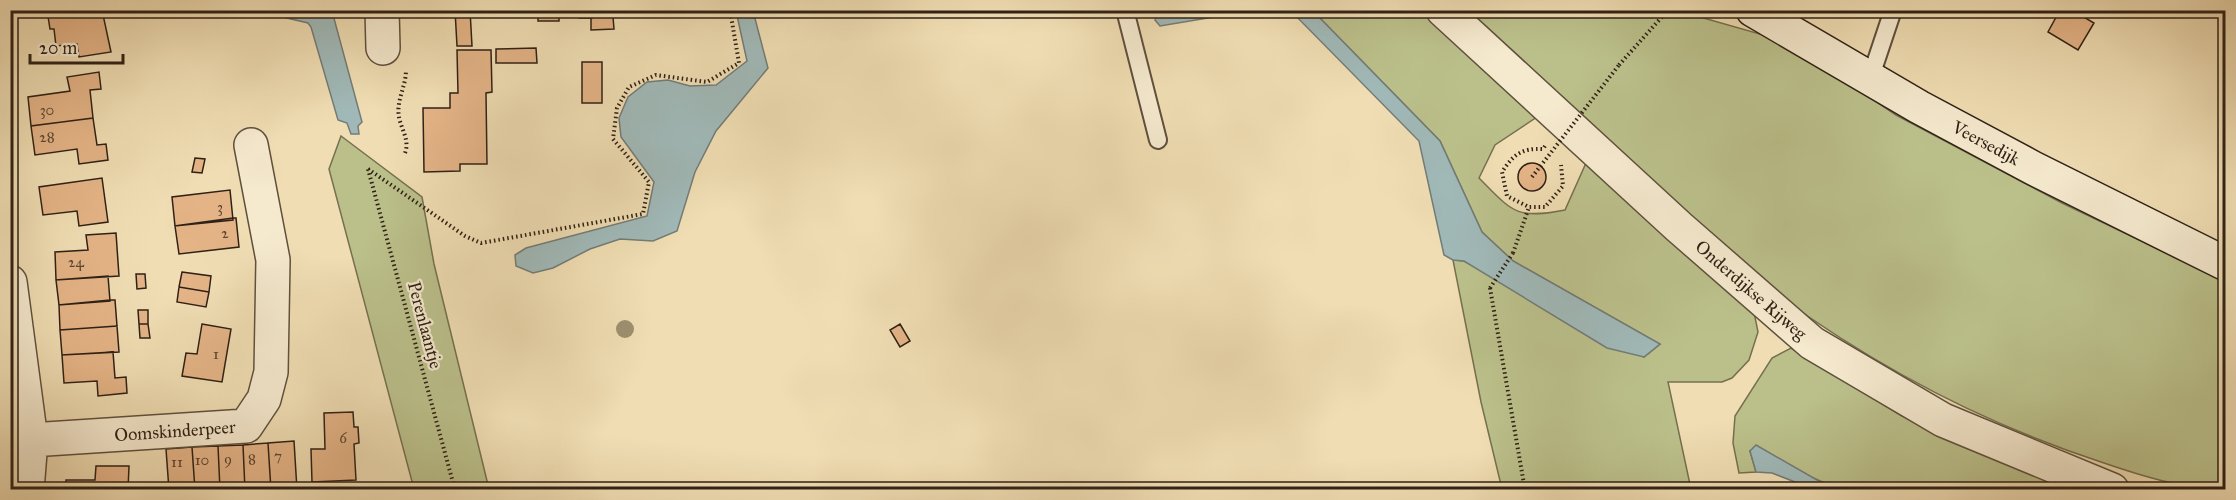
<svg xmlns="http://www.w3.org/2000/svg" width="2236" height="500" font-family="'IM FELL Great Primer',serif">
<rect width="100%" height="100%" fill="#f0ddb3"/>
<filter id="stains"><feTurbulence type="fractalNoise" baseFrequency=".00333" numOctaves="4"/><feColorMatrix values="0 0 0 0 .2 0 0 0 0 .09 0 0 0 0 .02 0 0 0 .5 -.17"/></filter>
<radialGradient id="worn" r=".72"><stop offset=".6" stop-color="#630" stop-opacity="0"/><stop offset="1" stop-color="#630" stop-opacity=".3"/></radialGradient>
<path fill="#bbc08b" stroke="#757050" stroke-width="1.5" d="M1313,11H1423L1540,115L1495,145L1479,178C1512,211 1515,220 1565,210L1586,163L1754,312L1758,332L1749,360L1732,378L1722,382H1668L1691,489H1502L1481,402L1453,260L1464,261L1644,357L1660,344L1513,261L1482,232L1440,141Z
M1458,11H1679L1788,42L1896,115L2062,203L2225,281V489C2182,489 2142,476 2101,462C1982,423 1872,365 1771,290Z
M341,136L422,197L434,264L489,489H414L329,169Z
M1791,348L1902,416L2028,473L2073,489H1839L1750,451L1756,472L1739,473L1733,443L1735,416L1772,358Z"/>
<path fill="#a0b9b8" stroke="#737c77" stroke-width="1.5" d="M257,11H332L362,122L358,126L359,134H351L347,123L338,120L311,27L308,23Z
M736,11H753L768,68L716,131L695,172L677,231L653,241L620,239L590,249L553,268L533,273L516,266L515,255L526,248L647,216L654,182L621,137L619,118L628,97L647,82L668,80L690,86L716,85L747,61Z
M1158,11L1162,10L1250,11L1160,26L1155,20Z
M1291,11L1315,13L1440,141L1482,232L1513,261L1660,344L1644,357L1607,348L1464,261L1453,260L1444,255L1419,141Z
M1756,445L1824,484L1839,489H1813L1772,473L1756,472L1750,451Z"/>
<path fill="#e4b487" stroke="#2f2116" stroke-width="1.5" d="M47,10H102L111,52L79,57L77,44L56,46L54,29H50Z
M455,10H470L472,46H457Z
M538,10H559V21H538Z
M574,10H591L592,18H579Z
M591,10H626L613,17L614,29L591,30Z
M2060,10H2072L2094,23L2078,50L2048,32Z
M536,48L537,63H496V49Z
M457,50H491L492,92L486,93L487,164H460V171L424,172L423,108H450V93H458Z
M582,62H602V103H582Z
M99,72L101,89L90,90L93,118L31,126L28,97L70,91L67,77Z
M93,118L97,145L106,144L108,160L79,164L77,149L35,155L31,126Z
M195,158L205,159L202,173L192,172Z
M1518 177a14 14 0 1 1 28 0a14 14 0 1 1-28 0Z
M102,178L108,222L79,226L77,211L43,215L39,187Z
M230,190L233,220L175,226L172,197Z
M233,218H236L239,247L179,254L175,226Z
M116,233L119,276L56,280L55,252L88,250L86,235Z
M182,272L211,276L209,292L179,287Z
M136,274H145L146,288L137,289Z
M108,276L110,301L59,305L56,280Z
M179,287L209,292L206,307L177,302Z
M110,300H115L117,326L60,330L59,305Z
M138,310H148V324H139Z
M139,324H148L150,338H140Z
M202,324L231,329L222,382L182,376L186,353L197,354Z
M900,324L910,341L900,347L890,330Z
M117,326L119,352L62,355L60,330Z
M113,352L115,378L126,377L127,393L98,396L97,381L64,383L62,355Z
M353,412L354,427H358L359,443L354,444L356,480L312,482L311,449H325L324,413Z
M294,441L297,490H271L268,443Z
M268,443L271,490H245L243,445Z
M243,445L245,490H220L218,446Z
M218,446L220,490H195L192,447Z
M192,447L195,490H169L166,449Z
M96,466H129L128,490H66V480H95Z"/>
<g fill="none" stroke-linecap="round" stroke-linejoin="round">
<defs>
<path id="service" d="M1125,10L1158,140
M1870,79L1893,10"/>
<path id="minor" d="M382,10L383,48
M1443,10L1679,227L1812,343L1943,420L2112,490
M10,282L31,440L27,490
M31,440L246,426L264,399L271,372L273,260L251,145"/>
<path id="secondary" d="M1753,10L1919,107L2033,168L2226,264"/>
</defs>
<use href="#service" stroke="#5f503d" stroke-width="20"/>
<use href="#minor" stroke="#5f503d" stroke-width="36"/>
<use href="#secondary" stroke="#2f2116" stroke-width="36"/>
<path stroke="#2f2116" stroke-width="4" stroke-dasharray="1.5 3" stroke-linecap="butt" d="M1619,65L1668,10
M1545,146L1543,149C1521,148 1513,155 1502,172L1507,196L1529,207H1545L1563,186L1561,165
M405,153C410,140 401,129 399,117C396,100 406,87 406,70
M368,169L465,236L481,243L643,214L649,182L613,139L617,108L629,87L656,75L707,82L739,63L730,10
M368,169L455,490
M1513,253L1529,207
M1490,288L1525,490"/>
<use href="#service" stroke="#f5e9ce" stroke-width="16"/>
<use href="#minor" stroke="#f5e9ce" stroke-width="33"/>
<use href="#secondary" stroke="#f5e9ce" stroke-width="33"/>
<path stroke="#2f2116" stroke-width="4" stroke-dasharray="1.5 3" stroke-linecap="butt" d="M1532,177L1619,65
M1490,288L1513,253"/>
</g>
<circle fill="#9d9070" cx="625" cy="329" r="9"/>
<g text-anchor="middle" stroke-width="4.5" stroke-linejoin="round" paint-order="stroke">
<g font-size="15" fill="#5c4632">
<text x="47" y="115">30</text>
<text x="47" y="142">28</text>
<text x="220" y="212">3</text>
<text x="225" y="238">2</text>
<text x="76" y="267">24</text>
<text x="216" y="359">1</text>
<text x="343" y="443">6</text>
<text x="278" y="461">7</text>
<text x="228" y="464">9</text>
<text x="252" y="464">8</text>
<text x="202" y="465">10</text>
<text x="177" y="467">11</text>
</g>
<g font-size="18" fill="#2f2116" stroke="#f5e9ce">
<text transform="translate(1986 143) rotate(28)" y="6">Veersedijk</text>
<text transform="translate(1751 290) rotate(41)" y="6">Onderdijkse Rijweg</text>
<text transform="translate(425 325) rotate(75)" y="6">Perenlaantje</text>
<text transform="translate(175 431) rotate(-4)" y="6">Oomskinderpeer</text>
</g>
</g>
<rect width="2236" height="500" fill="none" stroke="#f0ddb3" stroke-width="36"/>
<rect x="12" y="12" width="2212" height="476" fill="none" stroke="#2f2116" stroke-width="3"/>
<rect x="18" y="18" width="2200" height="464" fill="none" stroke="#2f2116" stroke-width="1.5"/>
<path d="M30 54v9h93v-9" fill="none" stroke="#2f2116" stroke-width="3"/>
<text x="39" y="54" font-size="18" fill="#2f2116" stroke="#f5e9ce" stroke-width="4.5" paint-order="stroke">20 m</text>
<rect width="100%" height="100%" filter="url(#stains)"/>
<rect width="100%" height="100%" fill="url(#worn)"/>
</svg>
